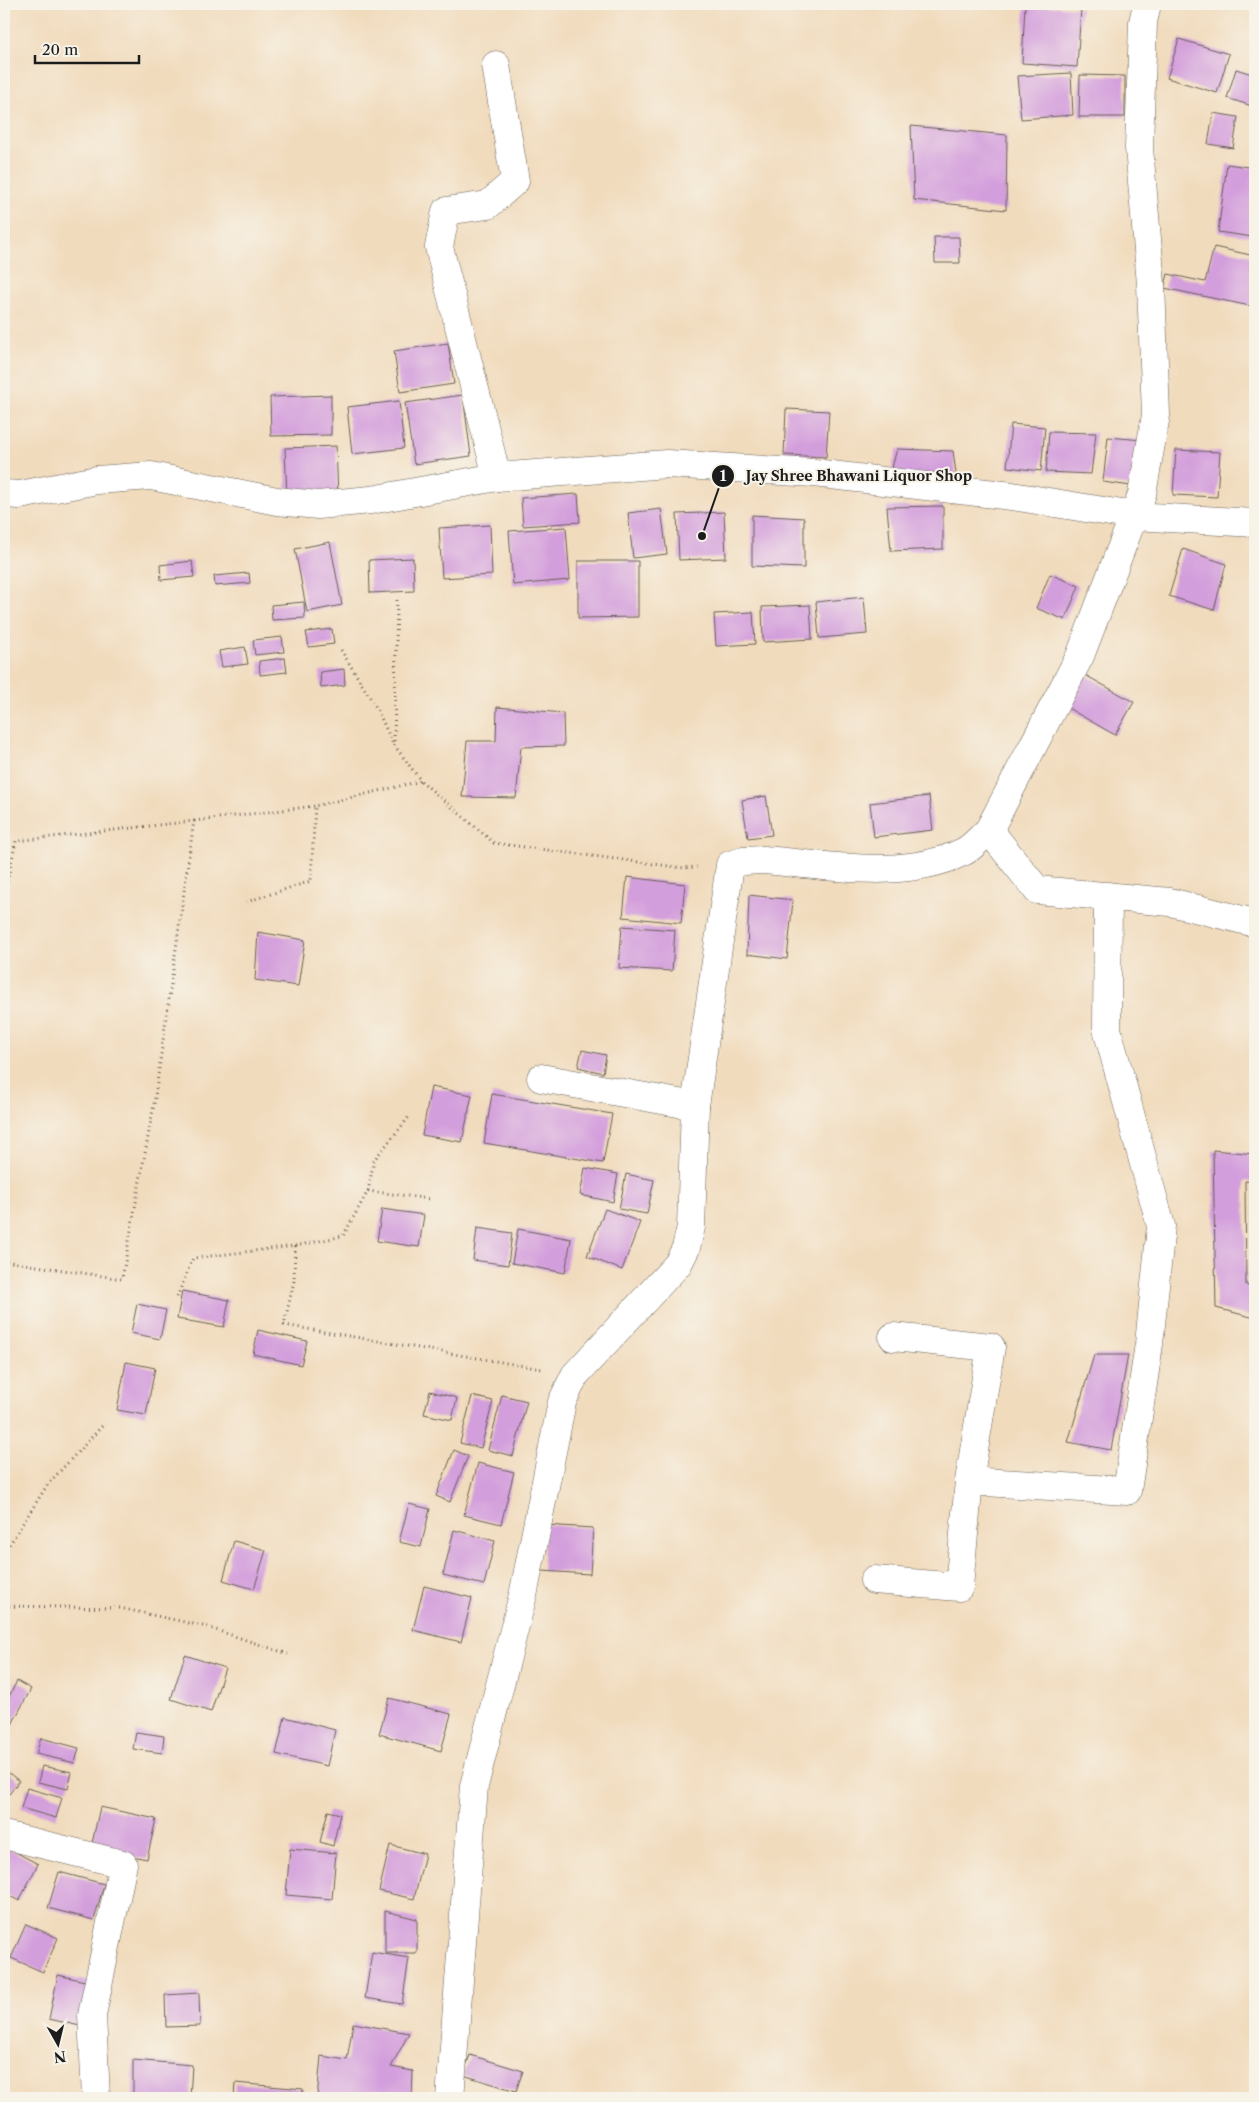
<svg xmlns="http://www.w3.org/2000/svg" width="1259" height="2102" font-family="'Libre Caslon Text',serif">
<rect width="100%" height="100%" fill="#f7f3e8"/>
<filter id="ink" filterUnits="userSpaceOnUse"><feTurbulence type="fractalNoise" baseFrequency=".02" numOctaves="2"/><feDisplacementMap in="SourceGraphic" scale="10" xChannelSelector="R" yChannelSelector="G"/><feConvolveMatrix kernelMatrix="1 2 1 2 8 2 1 2 1" color-interpolation-filters="sRGB"/></filter>
<filter id="wash" filterUnits="userSpaceOnUse"><feTurbulence type="fractalNoise" baseFrequency=".0096" numOctaves="4" result="noise"/><feDisplacementMap in="SourceGraphic" scale="20" xChannelSelector="R" yChannelSelector="G"/><feGaussianBlur stdDeviation="1.12" result="paint"/><feColorMatrix in="noise" values="0 0 0 0 0 0 0 0 0 0 0 0 0 0 0 0 0 1.4 0 .05"/><feComposite in="paint" operator="in"/></filter>
<g filter="url(#wash)">
<rect width="100%" height="100%" fill="#f1dbbd"/>
<g id="blocks">
<path fill="#d39edc" d="M1025,5L1081,8L1077,67L1022,63Z
M1179,39L1229,54L1217,93L1167,78Z
M1236,69L1255,75V107L1227,98Z
M1071,73L1073,115L1021,119L1017,76Z
M1080,75L1125,76V117H1079Z
M1213,113L1238,117L1233,148L1208,144Z
M911,126L1007,135L1006,210L914,200Z
M1227,164L1255,168L1253,237L1218,232Z
M934,237H959L960,263H935Z
M1214,247L1255,256V307L1164,288L1168,274L1205,282Z
M448,343L454,384L400,392L394,351Z
M331,395V435L271,436L270,397Z
M463,395L471,456L414,464L405,403Z
M399,401L404,448L352,454L347,407Z
M786,409L829,411L826,457L784,455Z
M1011,424L1045,427L1041,471L1007,467Z
M1049,432L1096,433L1091,474L1046,472Z
M1108,437L1143,440L1138,487L1103,482Z
M336,446L338,496L287,498L285,448Z
M897,449L953,451L957,481L890,475Z
M1176,450L1220,452L1217,497L1173,495Z
M578,494L580,522L523,526L521,498Z
M943,506V549L891,551L887,507Z
M661,509L667,554L633,558L628,513Z
M724,512L726,558L679,560L677,514Z
M752,515L804,518V568L752,566Z
M490,525L492,575L442,578L439,528Z
M566,527L570,580L513,585L509,531Z
M330,542L342,605L307,612L295,549Z
M1183,549L1226,564L1214,610L1169,596Z
M413,558L414,591L370,593L369,560Z
M192,561L194,577L161,580L160,565Z
M578,561H638V617L578,618Z
M249,573L250,583L215,586L214,576Z
M1050,574L1079,586L1065,620L1036,608Z
M864,597L867,634L819,638L816,602Z
M304,602L305,618L272,620L271,605Z
M810,605L812,639L763,642L762,607Z
M753,612L755,644L716,646L714,614Z
M332,629L334,644L309,647L306,632Z
M282,637L284,652L255,655L253,640Z
M245,647L248,664L222,667L219,651Z
M285,658L287,672L260,675L259,661Z
M344,669L345,685L321,688L320,672Z
M1085,675L1134,702L1115,735L1066,707Z
M497,707L563,713L564,746L521,747L516,798L462,797L467,741H496Z
M766,796L772,835L748,838L742,800Z
M929,796L933,830L874,837L870,803Z
M627,877L685,884L681,923L623,917Z
M749,895L793,900L787,959L747,954Z
M622,926L675,930L672,971L619,968Z
M258,932L305,940L298,986L255,980Z
M582,1050L606,1055L603,1073L578,1067Z
M431,1087L472,1095L462,1142L422,1135Z
M492,1094L612,1114L603,1163L484,1143Z
M1213,1150L1255,1154V1182L1245,1181L1246,1285L1255,1288V1318L1216,1308Z
M585,1168L618,1174L613,1202L580,1195Z
M626,1174L654,1180L647,1214L619,1209Z
M382,1209L424,1215L419,1247L377,1241Z
M605,1209L640,1222L622,1270L587,1256Z
M477,1228L512,1233L508,1265L473,1260Z
M518,1229L571,1239L565,1273L512,1263Z
M182,1291L229,1300L224,1327L177,1319Z
M137,1304L166,1310L160,1339L131,1333Z
M258,1330L307,1341L301,1365L253,1354Z
M1094,1355H1128L1111,1450L1068,1442Z
M126,1362L155,1368L146,1415L117,1410Z
M430,1391L457,1398L452,1420L424,1414Z
M502,1395L527,1401L513,1456L488,1450Z
M472,1396L493,1401L481,1448L460,1443Z
M454,1450L468,1456L450,1502L436,1496Z
M478,1463L514,1472L501,1524L464,1515Z
M409,1504L430,1509L421,1547L399,1542Z
M545,1525L593,1528L590,1574L542,1571Z
M454,1530L495,1541L484,1585L443,1575Z
M234,1541L266,1550L254,1589L223,1580Z
M424,1586L472,1598L461,1642L413,1630Z
M185,1655L225,1668L211,1712L171,1699Z
M17,1681L31,1689L4,1739V1706Z
M389,1698L451,1714L441,1751L379,1734Z
M285,1717L335,1730L327,1766L276,1754Z
M136,1732L164,1736L162,1753L133,1749Z
M41,1738L79,1748L75,1763L36,1754Z
M42,1766L72,1772L68,1789L38,1782Z
M4,1769L19,1781L4,1801Z
M27,1788L62,1798L56,1818L21,1808Z
M100,1807L156,1819L147,1859L91,1848Z
M328,1811L340,1814L333,1846L320,1842Z
M390,1845L425,1854L414,1899L379,1891Z
M4,1846L38,1864L19,1901L4,1893Z
M290,1849L336,1853L332,1899L286,1895Z
M59,1872L104,1884L94,1920L48,1908Z
M385,1911L417,1919V1953H385Z
M26,1924L58,1938L43,1972L11,1958Z
M372,1952L409,1958L402,2004L365,1998Z
M58,1975L89,1982L80,2026L49,2019Z
M199,1993L200,2026L166,2027L165,1995Z
M353,2023L409,2033L391,2067L413,2071L412,2098H317L321,2056L347,2060Z
M470,2055L523,2071L516,2091L463,2075Z
M133,2060L192,2065L190,2098H133Z
M235,2083L303,2089L302,2098H234Z"/>
</g>
</g>
<g filter="url(#ink)">
<use href="#blocks" fill-opacity="0" stroke="#675f54" stroke-width="1"/>
<g fill="none" stroke-linecap="round" stroke-linejoin="round">
<defs>
<path id="minor" d="M496,65L515,181L488,205L446,211L439,247L497,477
M989,830L1037,890L1170,902L1255,923
M541,1078L695,1106
M893,1337L991,1347L969,1481L1127,1491L1149,1344L1161,1226L1107,1029L1108,896
M874,1580L959,1587L969,1481
M4,1835L123,1864L92,2015L96,2098"/>
<path id="tertiary" d="M4,494L20,495L97,480L151,476L277,501L318,505L371,500L497,477L667,464L814,473L1012,496L1134,516L1255,523
M450,2098L474,1786L524,1591L562,1402L575,1375L678,1264L686,1248L691,1227L695,1106L730,865L743,861L763,860C827,865 903,881 963,852C972,848 981,837 989,830L1080,656L1142,494L1156,415L1151,284L1139,148L1143,22L1147,4"/>
</defs>
<use href="#minor" stroke="#675f54" stroke-width="29"/>
<use href="#tertiary" stroke="#675f54" stroke-width="29"/>
<path stroke="#675f54" stroke-width="3" stroke-dasharray="1 4" stroke-linecap="butt" d="M397,600L394,745L421,781L494,843L684,868L697,867
M341,650L377,709L393,744
M194,821L315,806
M4,896L16,841L194,821L154,1104L122,1279L4,1261
M246,902L311,881L315,806L421,781
M368,1191L374,1160L409,1117
M295,1246L294,1281L284,1325L542,1369
M177,1297L193,1258L295,1246L343,1236L368,1191L431,1199
M4,1553L48,1484L104,1424
M4,1606L120,1608L207,1627L288,1654"/>
<use href="#minor" stroke="#fff" stroke-width="28"/>
<use href="#tertiary" stroke="#fff" stroke-width="28"/>
</g>
</g>
<path fill="none" stroke="#1c1c1c" stroke-width="2" d="M702 536L723 476"/>
<g fill="#1c1c1c" stroke="#f7f3e8" stroke-width="2">
<circle cx="702" cy="536" r="5"/>
<circle cx="723" cy="476" r="12"/>
</g>
<g font-size="15" text-anchor="middle" font-weight="bold" fill="#fff">
<text x="723" y="481">1</text>
</g>
<g font-size="14" text-anchor="middle" font-weight="bold" fill="#1c1c1c" stroke="#f7f3e8" stroke-width="4" stroke-linejoin="round" paint-order="stroke">
<text x="859" y="481">Jay Shree Bhawani Liquor Shop</text>
</g>
<rect width="1259" height="2102" fill="none" stroke="#f7f3e8" stroke-width="20"/>
<g transform="translate(58 2044) rotate(172)" stroke="#f7f3e8" stroke-width="4" paint-order="stroke">
<path d="M0-4L9 19L0 12L-9 19Z" fill="#1c1c1c"/>
<text y="-8" font-size="14" font-weight="bold" text-anchor="middle" fill="#1c1c1c">N</text>
</g>
<path d="M35 55v8h104v-8" fill="none" stroke="#1c1c1c" stroke-width="2.5"/>
<text x="42" y="55" font-size="15" fill="#1c1c1c" stroke="#f7f3e8" stroke-width="4" paint-order="stroke">20 m</text>
</svg>
